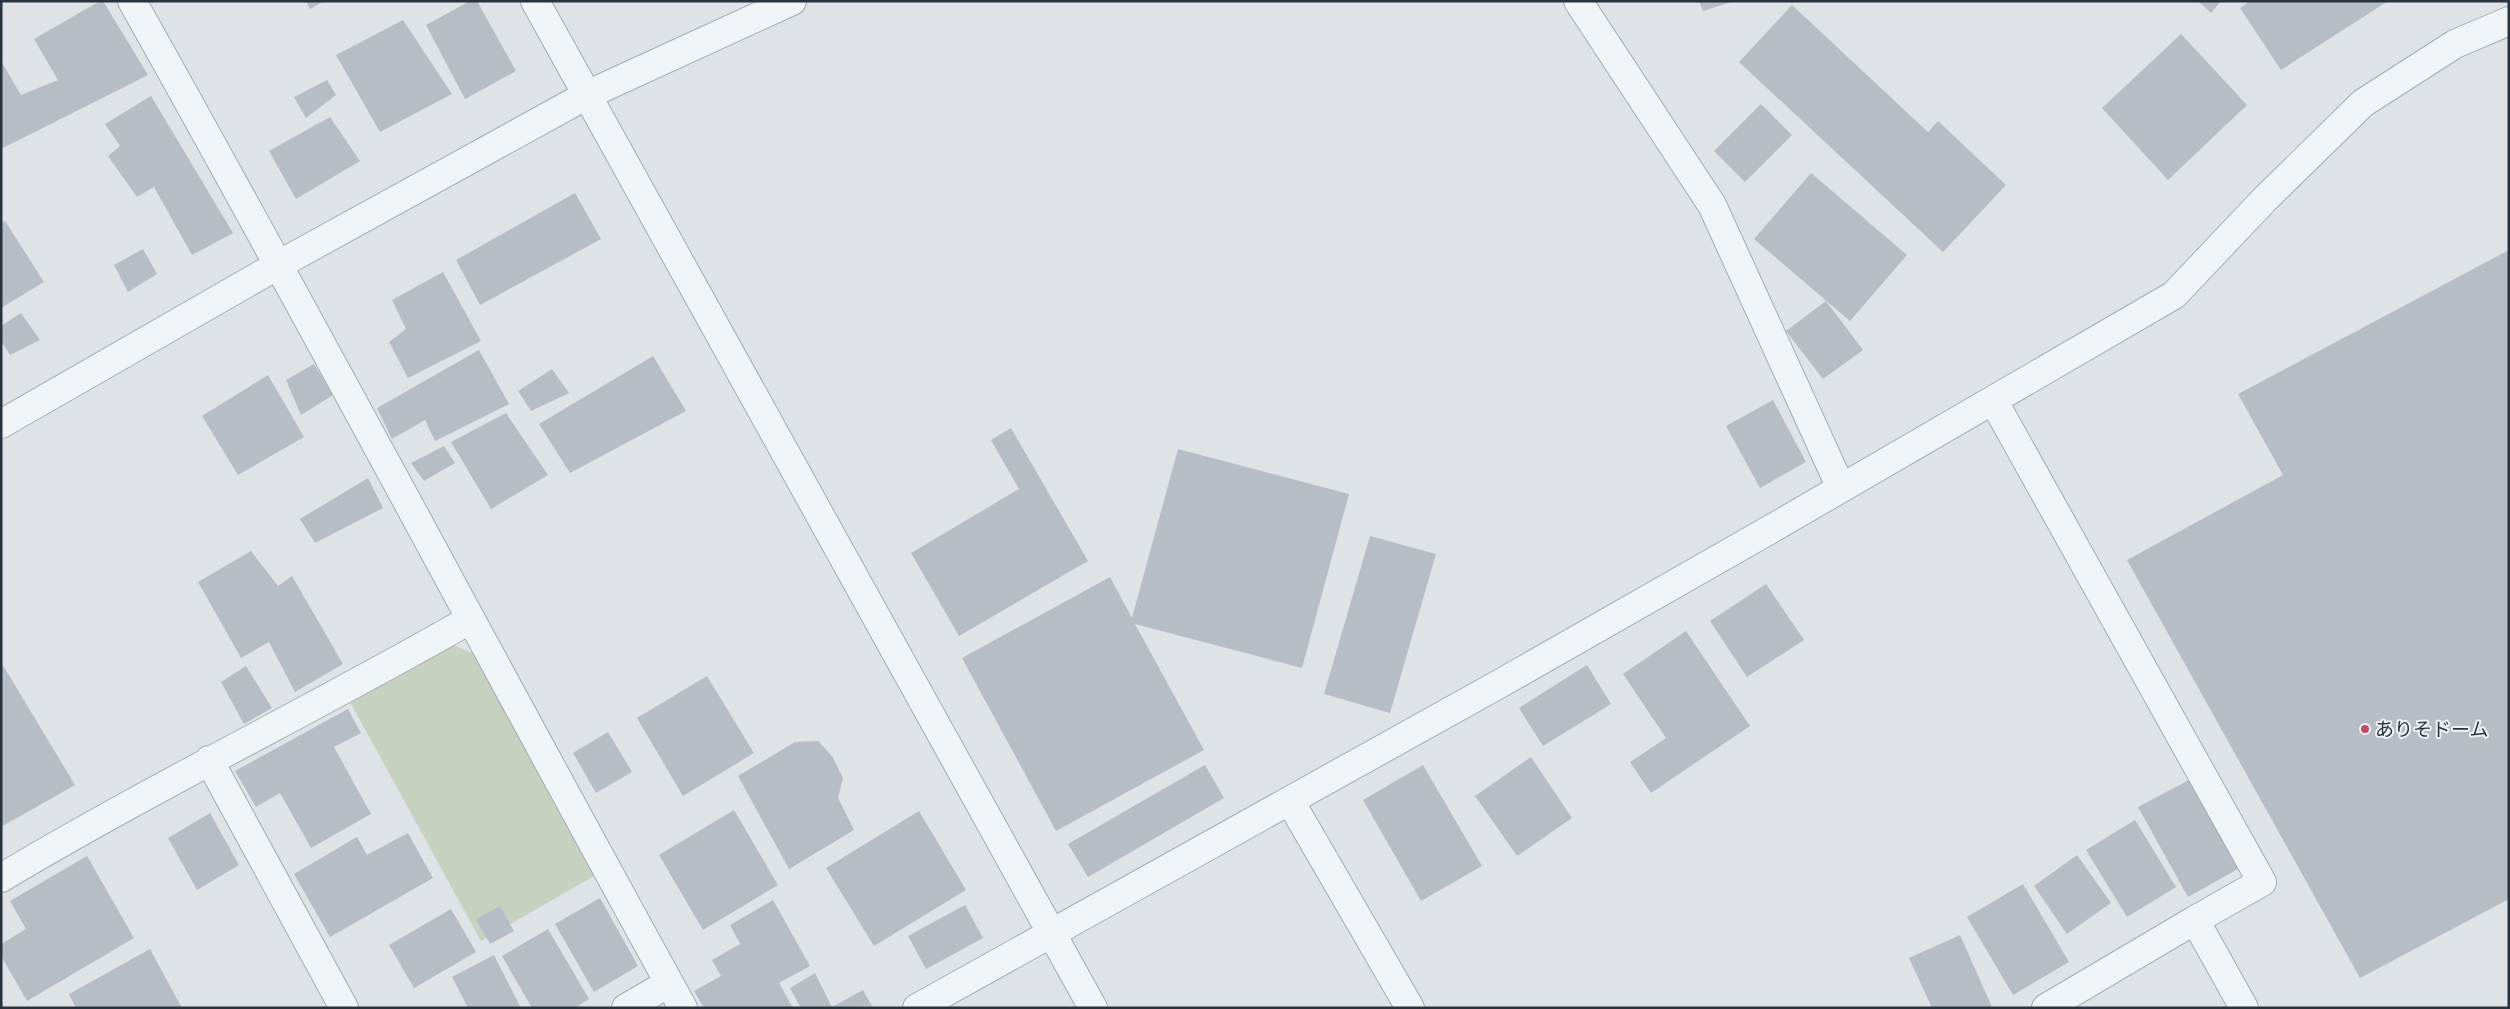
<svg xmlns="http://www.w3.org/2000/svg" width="2510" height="1009" font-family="Cabin,'Noto Sans JP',sans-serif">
<rect width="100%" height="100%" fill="#dfe3e8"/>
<path fill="#c6d1c0" d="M453,645L473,653L594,876L481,941L350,702Z"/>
<path fill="#b6bdc4" d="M100,1H103L148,75L1,149V61L21,95L58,80L34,39Z
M306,1H324L310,9Z
M470,1H477L516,71L465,99L426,25Z
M1699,1H1731V2L1703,11Z
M2198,1H2221L2211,13Z
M2250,1H2388L2281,70L2240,8Z
M1792,5L1928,132L1938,121L2006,185L1943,252L1739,62Z
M403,20L452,94L380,132L336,55Z
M2181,34L2247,105L2168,180L2102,108Z
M327,80L336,95L306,118L294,97Z
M151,96L233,233L192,255L154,187L137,197L108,156L120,146L105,124Z
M1761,104L1792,135L1745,182L1714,151Z
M330,117L360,161L296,199L269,151Z
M1811,173L1907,255L1850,321L1754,239Z
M575,193L601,239L480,305L456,260Z
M5,221L44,282L1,308V224Z
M143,249L157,274L128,292L114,265Z
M2509,250V899L2360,978L2127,560L2283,475L2238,394Z
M443,272L481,341L408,378L389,342L406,329L392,300Z
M1826,301L1863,350L1823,379L1786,331Z
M21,313L40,340L10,355L1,341V326Z
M479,350L509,404L435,441L425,420L392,439L377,408Z
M653,356L686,411L570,473L539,424Z
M314,364L333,395L301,415L286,380Z
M552,369L569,393L531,411L518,391Z
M268,375L304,437L238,475L202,416Z
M1773,400L1806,462L1760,488L1726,426Z
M506,413L548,475L491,509L451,442Z
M1011,428L1088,561L959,636L911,553L1019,489L991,440Z
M444,446L455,463L424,481L411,463Z
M1178,449L1349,494L1302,668L1135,624L1204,750L1056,831L962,658L1110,577L1132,618Z
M368,478L383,508L315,543L300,519Z
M1370,536L1436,554L1390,713L1324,694Z
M251,551L278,586L292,576L343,664L295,692L269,642L241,658L198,582Z
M1766,584L1804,640L1747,677L1710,621Z
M1686,631L1750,726L1651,793L1630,762L1666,738L1623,674Z
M1,662L75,785L1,827Z
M1587,665L1611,704L1543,746L1519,708Z
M246,666L272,708L244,724L221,682Z
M707,676L754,753L683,796L637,718Z
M348,709L361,733L334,747L371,814L311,848L280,793L256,807L235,771Z
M608,732L632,772L596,793L573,753Z
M818,741L832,756L843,778L838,798L854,830L789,869L738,776L795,742Z
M1531,757L1572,818L1517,856L1475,796Z
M1205,765L1224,798L1088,877L1068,844Z
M1423,765L1482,866L1421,901L1363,800Z
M2189,780L2238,869L2188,897L2138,807Z
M734,810L778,885L703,930L659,855Z
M919,811L966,890L874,946L826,868Z
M210,813L239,865L197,890L168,838Z
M2135,820L2176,887L2127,917L2086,850Z
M408,833L433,878L330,937L294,874L357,837L367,855Z
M2077,855L2111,903L2067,934L2034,886Z
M87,856L134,938L27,1001L1,956V944L26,929L10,901Z
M2023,884L2069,962L2013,995L1967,917Z
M600,898L638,966L594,992L555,924Z
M773,900L810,966L779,983L793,1008H704L694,991L721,976L712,960L740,944L730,925Z
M965,905L983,938L926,969L908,936Z
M500,906L514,931L490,944L476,919Z
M451,909L476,952L414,988L389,945Z
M548,929L589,999L575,1008H532L502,956Z
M1960,935L1992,1007L1990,1008H1932L1909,958Z
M150,949L182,1008H76L69,994Z
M494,955L521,1008H468L452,977Z
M815,973L832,1007L863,990L872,1006L801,1008L790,988Z"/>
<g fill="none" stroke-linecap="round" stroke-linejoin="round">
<defs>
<path id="minor" d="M132,1C320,335 498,673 683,1008
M535,1L1093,1008
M1578,1L1712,205L1841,488
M1993,400L2262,882L2195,920
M1,424L280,264L587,95L792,1
M209,760L344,1008
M1290,801L1410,1008
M1,878C155,786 316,708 471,619
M626,1008L669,983
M917,1008L1501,683L1771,529L2174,295L2264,200L2363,103L2455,44L2509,21
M2046,1008L2195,920L2244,1008"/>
</defs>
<use href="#minor" stroke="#a5abb2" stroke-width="30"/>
<use href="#minor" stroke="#f1f4f6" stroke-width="28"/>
</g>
<circle fill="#c7496a" stroke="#eef2f5" stroke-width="2" cx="2365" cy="729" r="5"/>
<g text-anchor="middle" stroke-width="4" stroke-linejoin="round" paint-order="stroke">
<g font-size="19" fill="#29333e" stroke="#eef2f5" text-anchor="start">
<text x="2375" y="736">ありそドーム</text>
</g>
</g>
<rect width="2510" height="1009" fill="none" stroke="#29333e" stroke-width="5"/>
</svg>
